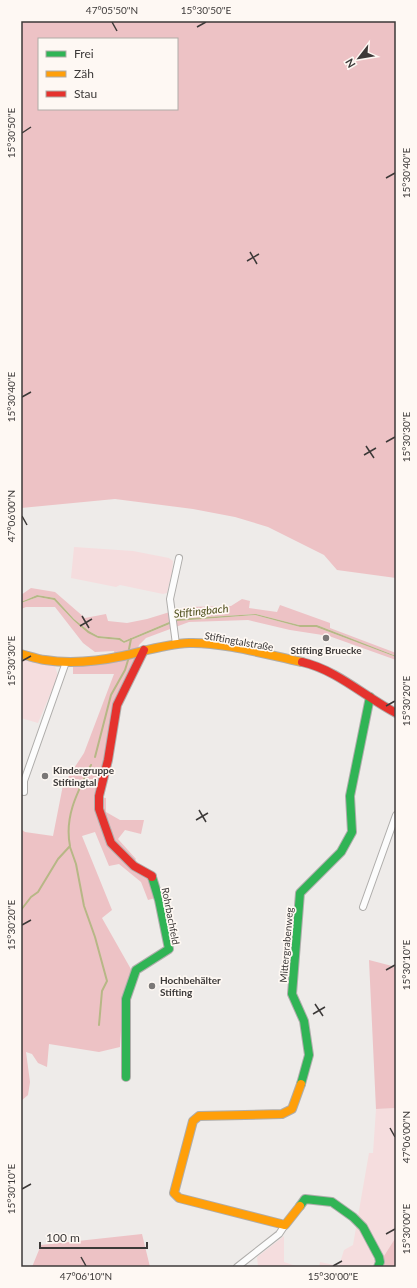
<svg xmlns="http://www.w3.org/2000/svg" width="417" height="1288" font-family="Lato,sans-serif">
<rect width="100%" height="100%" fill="#eeebe9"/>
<path fill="#f5ddde" d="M74,547L133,551L169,558L173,561L172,573L167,593L163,594L120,585L116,587L71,578Z
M21,659L55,666L58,676L38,723L21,718Z
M396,1108V1237L384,1256L381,1267H319L320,1262L339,1266L344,1250L353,1245L369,1153H373L376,1109Z
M284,1236V1262L299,1267H258L257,1257Z"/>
<path fill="#edc2c5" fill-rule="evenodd" d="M21,21H396V578L337,570L324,555L268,527L235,517L193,509L115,499L21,508ZM39,39H177V109H39Z
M31,588L55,592L85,618L106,614L108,621L127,623L147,619L186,607L231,606L242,599L250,601L249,608L277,612L280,605L330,623V628L396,653V656L317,625H299L256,614L176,619L124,641L120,638L98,636L89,631L74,619L55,598L37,595L21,602V595Z
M38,597L54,600L73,620L98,638L119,640L124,643L177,621L255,615L300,627H316L396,657V660L329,636L290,630L248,620L189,622L146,638L139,645L135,663L113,703L104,759L94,796L106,798V812L120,820H144L141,834L125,830L118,839L136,859L130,867L148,879L155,898L148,900L141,882L119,864L109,866L95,832L82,836L112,910L102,918L132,971L123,997L120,1047L99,1052L49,1044L47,1067L38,1063L32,1054L26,1052L30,1082L28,1095L21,1101V829L25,832L53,836L63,785L84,753L114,674H73V666L116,661L114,651L95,652L83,643L55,607H26L21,609V603Z
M369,960L396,967V1108L376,1109Z
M142,1234L150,1267H32L41,1245Z
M396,1237V1267H381L384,1256Z"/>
<path fill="#b7b786" d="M37,595L55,598L74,619L89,631L98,636L120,638L124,641L176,619L256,614L299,625H317L396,656V657L316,627H300L255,615L177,621L124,643L119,640L98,638L88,633L73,620L54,600L38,597L21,603V602Z"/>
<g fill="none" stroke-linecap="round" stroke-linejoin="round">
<path stroke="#b7b786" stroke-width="2" d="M129,649L131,639
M95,757L111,695L125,670L129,657
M70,847L76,864L84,906L95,937L107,981L102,991L99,1025
M21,910L31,897L38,892L58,859L70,846C64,816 78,791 91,765"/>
<defs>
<path id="street" d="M176,644L170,599L179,558
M24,792V781L66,662
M363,907L396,815
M237,1267L279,1234L285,1225"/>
<path id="fast" d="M126,1077V999L136,970L169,949L159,900L152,877
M301,1084L309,1055L304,1021L292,994L300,893L341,852L352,832L350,796L370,697
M300,1206L305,1199L332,1202L353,1217L363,1227L379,1257L380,1262L378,1267"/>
<path id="slow" d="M21,654C29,656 37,659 45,660C69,664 99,661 123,656C145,651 166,644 189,643C223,642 268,655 302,662
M300,1206L285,1225L179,1198L174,1193L193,1121L199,1116L282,1114L292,1109L301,1084"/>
<path id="jam" d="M144,650L117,705L108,760L99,796V809L111,843L134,866L152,876V877
M302,662C337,670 365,697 396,713"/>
</defs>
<use href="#street" stroke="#afadab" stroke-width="8"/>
<use href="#fast" stroke="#afadab" stroke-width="10"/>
<use href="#slow" stroke="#afadab" stroke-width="10"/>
<use href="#jam" stroke="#afadab" stroke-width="10"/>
<use href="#street" stroke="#fcfcfc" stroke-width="6"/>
<use href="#fast" stroke="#30b455" stroke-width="8"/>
<use href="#slow" stroke="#ff9f0a" stroke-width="8"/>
<use href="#jam" stroke="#e5322d" stroke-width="8"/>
</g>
<path fill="none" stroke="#3c3938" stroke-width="1.5" d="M112,22L117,31M197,27L206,22M22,133L31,127M386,178L395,173M250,252L257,264M247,261L259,254M22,397L31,392M386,442L395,437M366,446L374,458M364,455L376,448M22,516L27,525M82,616L89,628M80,626L92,619M22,661L31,656M386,706L395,701M199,810L206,822M196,820L208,813M22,925L31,920M386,970L395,965M315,1004L323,1016M313,1014L325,1007M390,1128L395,1137M22,1189L31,1184M386,1234L395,1229M81,1257L86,1266M333,1266L342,1261"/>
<g fill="#7a7776" stroke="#fef8f3" stroke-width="1.5">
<circle cx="326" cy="638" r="4"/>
<circle cx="45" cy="776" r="4"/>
<circle cx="152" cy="986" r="4"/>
</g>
<g text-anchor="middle" stroke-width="3.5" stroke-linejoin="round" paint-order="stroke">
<g font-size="10" fill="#3c3938" stroke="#fef8f3">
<text transform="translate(239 641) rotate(10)" y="4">Stiftingtalstraße</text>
<text transform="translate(171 916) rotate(79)" y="4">Rohrbachfeld</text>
<text transform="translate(286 945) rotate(-85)" y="4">Mittergrabenweg</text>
</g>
<g font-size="10" font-weight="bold" fill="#3c3938" stroke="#fef8f3" text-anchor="start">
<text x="326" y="654" text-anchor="middle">Stifting Bruecke</text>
<text x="53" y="774">Kindergruppe<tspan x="53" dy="12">Stiftingtal</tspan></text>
<text x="160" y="984">Hochbehälter<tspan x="160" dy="12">Stifting</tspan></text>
</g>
<g font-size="11" font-style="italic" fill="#4a4b16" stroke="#fef8f3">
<text transform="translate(201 611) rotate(-6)" y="4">Stiftingbach</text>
</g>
</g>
<rect width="417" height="1288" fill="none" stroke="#fef8f3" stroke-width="44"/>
<rect x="38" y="38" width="140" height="72" fill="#fef8f3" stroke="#b0aca8"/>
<rect x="46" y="51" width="20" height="6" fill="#30b455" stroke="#b0aca8"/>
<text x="74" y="58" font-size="12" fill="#3c3938">Frei</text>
<rect x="46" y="71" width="20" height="6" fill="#ff9f0a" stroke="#b0aca8"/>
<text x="74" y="78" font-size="12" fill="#3c3938">Zäh</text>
<rect x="46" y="91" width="20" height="6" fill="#e5322d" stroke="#b0aca8"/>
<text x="74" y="98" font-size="12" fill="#3c3938">Stau</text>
<g transform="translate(359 58) rotate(239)" stroke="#fef8f3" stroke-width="3" paint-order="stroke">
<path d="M0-3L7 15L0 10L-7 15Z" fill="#3c3938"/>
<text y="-6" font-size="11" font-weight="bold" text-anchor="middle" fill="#3c3938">N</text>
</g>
<path d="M40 1242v6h107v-6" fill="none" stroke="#3c3938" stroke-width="2"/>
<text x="46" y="1242" font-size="12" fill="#3c3938" stroke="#fef8f3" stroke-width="3" paint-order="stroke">100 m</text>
<rect x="22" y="22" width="373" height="1244" fill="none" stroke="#3c3938" stroke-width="1.5"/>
<g font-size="10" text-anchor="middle" fill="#3c3938">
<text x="112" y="14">47°05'50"N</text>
<text x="206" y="14">15°30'50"E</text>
<text transform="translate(11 133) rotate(-90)" y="4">15°30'50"E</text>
<text transform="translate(406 173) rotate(-90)" y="4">15°30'40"E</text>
<text transform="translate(11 397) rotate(-90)" y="4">15°30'40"E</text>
<text transform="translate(406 437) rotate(-90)" y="4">15°30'30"E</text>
<text transform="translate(11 516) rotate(-90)" y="4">47°06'00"N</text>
<text transform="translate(11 661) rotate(-90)" y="4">15°30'30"E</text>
<text transform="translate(406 701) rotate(-90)" y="4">15°30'20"E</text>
<text transform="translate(11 925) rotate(-90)" y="4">15°30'20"E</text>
<text transform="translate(406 965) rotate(-90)" y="4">15°30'10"E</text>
<text transform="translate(406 1137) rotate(-90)" y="4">47°06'00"N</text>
<text transform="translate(11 1189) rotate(-90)" y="4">15°30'10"E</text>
<text transform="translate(406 1229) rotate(-90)" y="4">15°30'00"E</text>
<text x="86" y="1280">47°06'10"N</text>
<text x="333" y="1280">15°30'00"E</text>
</g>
</svg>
